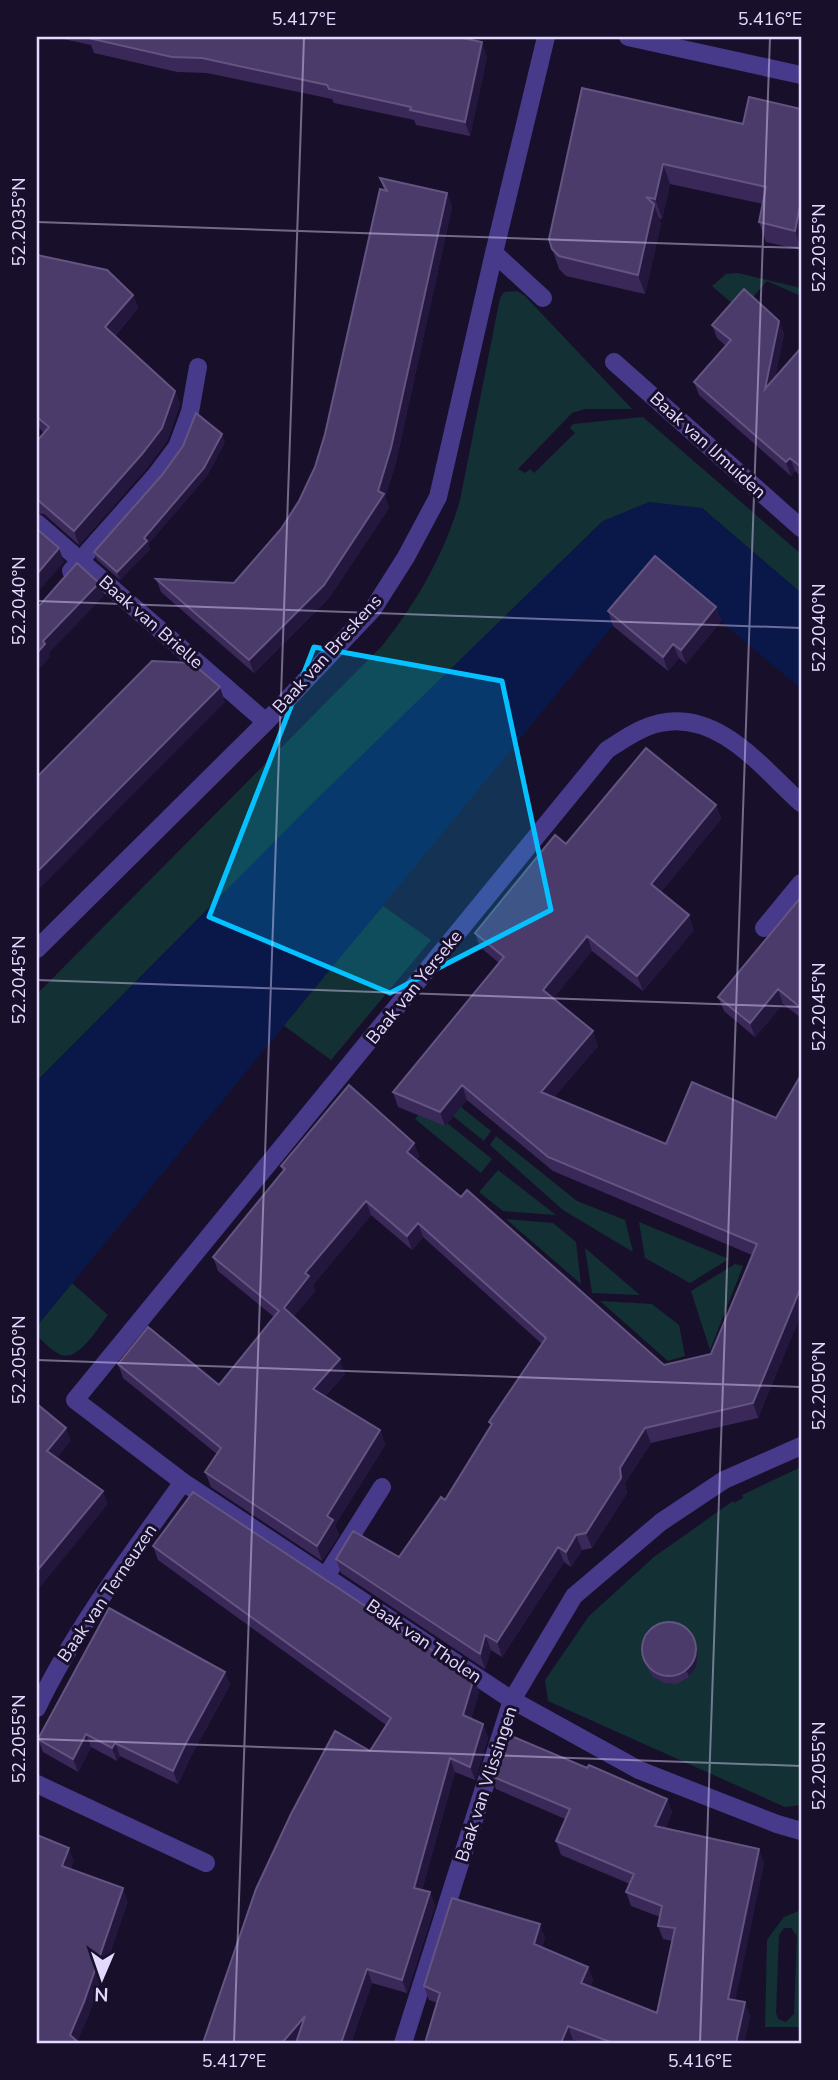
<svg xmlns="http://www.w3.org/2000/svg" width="838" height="2080" font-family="'Nunito Sans',sans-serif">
<rect width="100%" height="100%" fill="#18102a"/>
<path fill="#133034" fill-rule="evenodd" d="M738,273L801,288V296L767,281L741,311L712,286L726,274Z
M517,291L525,296L632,409H585L572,413L518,469L525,473L530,469L534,473L575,433L570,428L573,424L643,417L801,554V593L702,508L603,521L316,800L37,1081V994L382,646C417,602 444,555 460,500L500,298L504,292Z
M383,906L431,940L331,1060L283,1025Z
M441,1091L491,1131L484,1141L433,1100Z
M426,1106L492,1159L481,1173L415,1119Z
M496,1136L577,1201L625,1220L633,1252L563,1210L490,1145Z
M498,1170L556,1215L503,1211L479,1192Z
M506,1219L553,1223L576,1242L581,1284Z
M639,1222L729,1259L690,1283L645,1258Z
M585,1248L640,1295L592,1293Z
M735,1264L743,1266L710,1350L691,1291Z
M71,1282L108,1315C98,1327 78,1364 59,1354C51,1350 44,1342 37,1336V1325Z
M600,1301L652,1304L679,1325L685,1356L668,1361Z
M801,1467V1805L785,1807L548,1701L545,1680L589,1616L654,1557L733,1501L734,1503L743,1498L742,1495Z
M801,1910V2027H765L767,1940L784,1917ZM784,1928H791L797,1936L794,2014L786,2022L778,2019L776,2013L779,1935Z"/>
<path fill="#091749" d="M649,502L702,508L801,593V689L673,581L662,566L37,1326V1081L316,800L603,521Z"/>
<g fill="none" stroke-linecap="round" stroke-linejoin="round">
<path stroke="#483a8a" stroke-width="18" d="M71,571L156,475L177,447L190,412L198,367
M764,928L801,883
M326,1576L382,1487
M37,1784L206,1863"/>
<path stroke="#483a8a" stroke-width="18" d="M628,37L801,75
M494,253L543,298
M614,362L801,528
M37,523L266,722
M801,803C763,769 719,710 660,723C641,727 624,739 607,750L75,1400L183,1482L512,1700L639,1770L777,1824L801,1831
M37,949L266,722L373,609L406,557L438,497L494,253L546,37
M37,1708C76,1627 131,1555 183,1482
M403,2043L512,1700L574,1596L661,1522L724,1480L801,1446"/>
</g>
<path fill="#392858" d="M54,37H457L487,57L470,136L416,125L414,120L334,103L332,99L207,73L177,72L94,53L91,45Z
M582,88L743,124L801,109V250L766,242L759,222L763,204L670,184L662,219L659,218L661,224L645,294L566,276L559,269L549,239Z
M380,178L447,193L452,207L396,462L385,497L389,508L329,598L254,673L161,592L156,579L234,583L281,529L299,501L315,467L325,434L384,190Z
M37,255L133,295L138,308L115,336L175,391L180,404L167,441L147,468L79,545L44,514L37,513V441L44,433L37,426Z
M779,321L784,334L775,377L801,348V476L795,471L791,476L699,395L694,382L726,346L717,338L712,325Z
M225,442L207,476L148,544L150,549L120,580L97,560L94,552Z
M716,607L721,621L686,664L679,658L668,671L613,626L608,611Z
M716,805L721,819L661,892L694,930L643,991L592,951L553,998L598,1046L554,1097L666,1144L776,1118L801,1075V1314L758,1418L651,1443L625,1483L627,1493L592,1548L582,1550L571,1567L564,1562L502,1657L491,1650L485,1669L341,1573L336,1559L399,1557L445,1500L491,1427L489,1422L542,1344L423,1237L412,1250L371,1215L313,1285L315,1291L293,1317L345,1374L325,1396L380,1430L385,1445L335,1525L339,1535L322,1561L211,1487L205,1472L217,1454L123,1378L118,1364L219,1385L274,1317L218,1271L213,1257L283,1171L281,1166L414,1143L419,1157L417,1160L664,1365L711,1354L752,1255L553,1171L467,1100L445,1126L398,1107L393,1092L499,963L480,947L475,933L566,844Z
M801,897V1018L783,1004L755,1037L724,1011L718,997Z
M153,1546L474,1678L479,1692L471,1719L483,1724L488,1738L475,1780L455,1772L422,1890L430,1892L435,1906L407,1993L372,1983L351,2043H203L370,1751L386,1725L158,1560Z
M691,1634L698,1654L696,1667L689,1677L677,1684L664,1683L653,1677L646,1666L643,1658Z
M225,1672L230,1685L191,1756L178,1784L120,1756L117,1761L91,1747L78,1772L43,1752L38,1739Z
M587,1768L667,1799L672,1812L665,1828L764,1863L735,2000L750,2016L744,2043H583L573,2040L572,2043H425L437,2003L429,2000L424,1986L545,1938L542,1948L588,1967L593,1980L590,1987L657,2013L672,1941L663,1939L658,1926L660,1917L631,1906L626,1892L630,1884L561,1855L556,1841L565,1819L496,1789L491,1776Z"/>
<path fill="#24173e" d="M482,42L487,57L470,136L465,122Z
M663,164L670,184L662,219L655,199Z
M447,193L452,207L396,462L385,497L389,508L329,598L254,673L249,660L378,491Z
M801,200V249L795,231Z
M654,204L661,224L645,294L638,275Z
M133,295L138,308L110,341L105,327Z
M779,321L784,334L770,402L765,389Z
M175,391L180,404L167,441L147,468L79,545L74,531Z
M222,434L225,442L207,476L148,544L150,549L120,580L117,572Z
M790,458L795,471L791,476L786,462Z
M59,548L64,562L37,593V574Z
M99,583L104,596L49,653L50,657L37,672V653L43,641Z
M716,607L721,621L686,664L681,650Z
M673,644L679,658L668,671L663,657Z
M220,687L225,702L37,891V872Z
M716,805L721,819L656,898L651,884Z
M689,915L694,930L643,991L637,976Z
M587,936L592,951L549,1004L543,990Z
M778,989L783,1004L755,1037L750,1023Z
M593,1031L598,1046L546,1107L541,1092Z
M462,1085L467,1100L445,1126L440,1112Z
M414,1143L419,1157L412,1166L407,1152Z
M366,1201L371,1215L313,1285L315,1291L289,1322L284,1308L305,1273Z
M418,1223L423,1237L412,1250L407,1236Z
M801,1287V1314L758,1418L753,1403Z
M340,1359L345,1374L318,1403L313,1389Z
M66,1428L71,1441L52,1464L47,1451Z
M645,1428L651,1443L625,1483L627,1493L592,1548L586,1533L620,1468Z
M380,1430L385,1445L335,1525L339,1535L322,1561L317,1546L327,1516Z
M103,1491L108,1504L37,1591V1571Z
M576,1535L582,1550L571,1567L566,1552Z
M558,1547L564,1562L502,1657L497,1642Z
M485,1635L491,1650L485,1669L480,1654Z
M696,1646L698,1654L696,1667L689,1677L686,1669Z
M225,1672L230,1685L191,1756L178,1784L173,1771L186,1743Z
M474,1678L479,1692L468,1729L463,1715Z
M483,1724L488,1738L475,1780L470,1767Z
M86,1734L91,1747L78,1772L73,1759Z
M115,1743L120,1756L117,1761L112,1748Z
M450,1758L455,1772L419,1901L414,1888Z
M667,1799L672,1812L660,1840L655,1826Z
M69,1848L74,1861L67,1880L62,1866Z
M759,1849L764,1863L733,2012L728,1999Z
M123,1888L128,1902L89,2015L77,2043L70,2035Z
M430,1892L435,1906L407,1993L402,1980Z
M540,1924L545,1938L539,1958L534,1944Z
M588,1967L593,1980L586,1997L581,1983Z
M367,1969L372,1983L351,2043H341Z
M745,2002L750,2016L744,2043H736Z
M305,2016L299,2043H282Z
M568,2026L573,2040L572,2043H561Z"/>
<path fill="#4b3b6a" stroke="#635481" stroke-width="2" d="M89,37H457L482,42L465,122L410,110L411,107L329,89L327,85L202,58L172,57L88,38Z
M582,88L743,124L749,97L801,109V200L795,231L759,222L766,187L663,164L655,199L646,197L654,204L638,275L559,256L552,249L549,239Z
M380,178L447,193L391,448L378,491L384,494L324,585L249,660L156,579L234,583L281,529L299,501L315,467L325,434L380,189L387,191Z
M37,255L107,270L133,295L105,327L175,391L162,428L142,454L74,531L39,501L37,500V441L49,427L37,417Z
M744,289L779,321L765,389L801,348V467L790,458L786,462L694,382L731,340L712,325Z
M196,413L222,434L204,468L144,538L147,541L117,572L94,552L162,475L183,446Z
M37,529L59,548L37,574Z
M655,556L716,607L681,650L673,644L663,657L608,611Z
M77,563L99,583L43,641L45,644L37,653V606L40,605Z
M152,661L192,663L220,687L37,872V777Z
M646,748L716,805L651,884L689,915L637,976L587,936L543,990L593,1031L541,1092L666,1144L692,1082L776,1118L801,1075V1287L753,1403L645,1428L620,1468L621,1478L586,1533L576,1535L566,1552L558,1547L497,1642L485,1635L480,1654L336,1559L353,1531L399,1557L441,1497L445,1500L492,1424L489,1422L546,1338L418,1223L407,1236L366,1201L305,1273L309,1276L284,1308L340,1359L313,1389L380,1430L327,1516L333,1520L317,1546L205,1472L221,1448L118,1364L148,1327L219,1385L279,1311L213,1257L285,1169L281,1166L349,1085L414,1143L407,1152L461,1197L467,1190L664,1365L711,1354L757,1244L548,1157L462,1085L440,1112L393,1092L504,957L475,933L555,835L566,844Z
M801,897V1008L778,989L750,1023L718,997Z
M37,1404L66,1428L47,1451L103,1491L37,1571Z
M193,1492L474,1678L463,1715L483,1724L470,1767L450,1758L414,1888L430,1892L402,1980L367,1969L341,2043H296L305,2016L282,2043H203L256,1889L291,1814L335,1731L370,1751L391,1718L153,1546Z
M109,1608L225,1672L186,1743L173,1771L115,1743L112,1748L86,1734L73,1759L38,1739Z
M642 1649a27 27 0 1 1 54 0a27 27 0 1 1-54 0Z
M504,1733L587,1768L589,1765L667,1799L655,1826L759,1849L728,1999L745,2002L736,2043H613L568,2026L561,2043H425L440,1993L424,1986L452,1898L540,1924L534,1944L588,1967L581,1983L657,2013L675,1928L658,1926L662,1906L626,1892L634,1874L556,1841L570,1809L491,1776Z
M37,1835L69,1848L62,1866L123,1888L84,2002L70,2035L79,2043H37Z"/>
<path fill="#05c1ff" fill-opacity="0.2" stroke="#05c1ff" stroke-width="5" stroke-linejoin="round" d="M314,647L502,681L551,910L390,993L209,917Z"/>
<path fill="none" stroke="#e3d9ff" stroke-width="2" stroke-opacity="0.45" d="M37,222L801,248M37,601L801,628M37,980L801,1007M37,1360L801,1387M37,1739L801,1766M234,2043L304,37M700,2043L770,37"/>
<g text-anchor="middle" stroke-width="6" stroke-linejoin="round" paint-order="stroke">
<g font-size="18" fill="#e3d9ff" stroke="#18102a">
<text transform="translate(708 445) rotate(42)" y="6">Baak van IJmuiden</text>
<text transform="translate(151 622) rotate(41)" y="6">Baak van Brielle</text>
<text transform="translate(327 654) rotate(-48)" y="6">Baak van Breskens</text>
<text transform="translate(414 987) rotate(-51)" y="6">Baak van Yerseke</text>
<text transform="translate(107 1593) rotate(-56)" y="6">Baak van Terneuzen</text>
<text transform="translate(424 1641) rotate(34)" y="6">Baak van Tholen</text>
<text transform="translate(486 1784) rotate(-72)" y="6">Baak van Vlissingen</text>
</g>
</g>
<rect width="838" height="2080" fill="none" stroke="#18102a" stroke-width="77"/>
<g transform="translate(102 1978) rotate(182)" stroke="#18102a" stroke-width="5" paint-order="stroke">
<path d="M0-5L12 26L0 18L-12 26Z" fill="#e3d9ff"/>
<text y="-10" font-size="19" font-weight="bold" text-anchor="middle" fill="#e3d9ff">N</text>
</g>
<rect x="38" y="38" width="762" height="2004" fill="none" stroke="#e3d9ff" stroke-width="2.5"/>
<g font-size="18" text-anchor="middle" fill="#e3d9ff">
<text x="304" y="25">5.417°E</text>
<text x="770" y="25">5.416°E</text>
<text transform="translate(19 222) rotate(-90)" y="6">52.2035°N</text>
<text transform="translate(819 248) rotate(-90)" y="6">52.2035°N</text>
<text transform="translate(19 601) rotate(-90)" y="6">52.2040°N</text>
<text transform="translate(819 628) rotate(-90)" y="6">52.2040°N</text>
<text transform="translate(19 980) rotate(-90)" y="6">52.2045°N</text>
<text transform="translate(819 1007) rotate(-90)" y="6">52.2045°N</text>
<text transform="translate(19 1360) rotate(-90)" y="6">52.2050°N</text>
<text transform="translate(819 1386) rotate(-90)" y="6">52.2050°N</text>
<text transform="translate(19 1739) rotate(-90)" y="6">52.2055°N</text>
<text transform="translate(819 1766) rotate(-90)" y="6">52.2055°N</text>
<text x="234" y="2067">5.417°E</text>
<text x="700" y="2067">5.416°E</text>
</g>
</svg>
